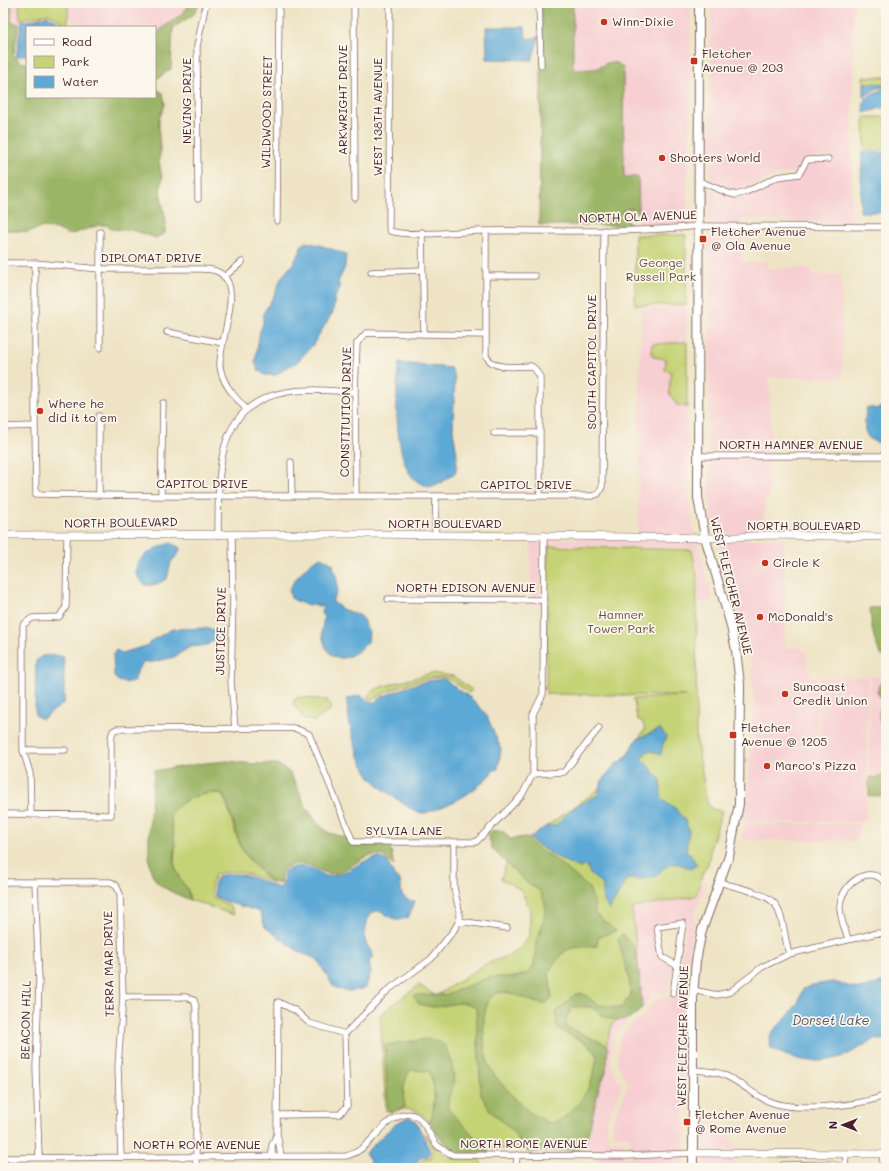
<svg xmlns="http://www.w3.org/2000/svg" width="889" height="1171" font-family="Mali,sans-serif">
<rect width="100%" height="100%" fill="#fbf7ec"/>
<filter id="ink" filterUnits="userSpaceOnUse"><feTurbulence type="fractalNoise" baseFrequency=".025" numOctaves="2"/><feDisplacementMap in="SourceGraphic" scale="8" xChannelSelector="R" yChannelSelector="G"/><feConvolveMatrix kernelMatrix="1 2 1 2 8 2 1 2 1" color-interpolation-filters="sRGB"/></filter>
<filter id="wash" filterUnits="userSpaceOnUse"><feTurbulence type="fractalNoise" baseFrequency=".012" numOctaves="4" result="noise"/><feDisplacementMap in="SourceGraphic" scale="16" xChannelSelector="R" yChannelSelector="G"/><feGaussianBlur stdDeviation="0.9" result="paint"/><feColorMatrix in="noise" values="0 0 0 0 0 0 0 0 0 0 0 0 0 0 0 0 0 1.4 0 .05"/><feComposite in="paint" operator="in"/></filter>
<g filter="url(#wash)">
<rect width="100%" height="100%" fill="#eee4c5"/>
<path fill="#f7cfd2" d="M3,3H19V24L11,23L12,8L10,4Z
M68,3H191L183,13L155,34V27H79L77,21L68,20Z
M573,3H691L690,126L687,180V225L635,227L632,225L637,222L639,214L637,177L624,178L623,68L609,62L596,69L573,70Z
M711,3H854L851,223L742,219L741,224H709L710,188L728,196L735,197L746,196L778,180L799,176L808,163L831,161V156L806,158L797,171L776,175L744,190L736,192L710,182Z
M709,229L742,230V262H768L769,269L802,267L812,270L813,275H841L843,378L769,377L772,453H709Z
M687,307V342L652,344V354L654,357L666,359L671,372L669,393L677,405L687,407L689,502L694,535L638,534L641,308Z
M709,459H769V498L765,500L764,533L716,535L709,503Z
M531,538H541L540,605L532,604L531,602Z
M547,538L696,540L713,601L699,603V575L693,548L547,544Z
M785,538V648H801L806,653L810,677H817V746H752L754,714L752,662L718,541Z
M870,676H882L883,701L878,710L879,719L886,733V774L874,778L869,777Z
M868,677L866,822H744L749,792L750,748H820L819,678Z
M745,824H860L856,841L741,840Z
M694,881L708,882L696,909L691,936L685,992L676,991L686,924L683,921L657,924L654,927L659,958L672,967L670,991L652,995L637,1015L642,1007L627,914L635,904Z
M673,996L685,997L682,1036L685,1168H600V1150H578L585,1142L590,1127L599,1087L606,1072L608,1048L599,1043L604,1016L629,1020L618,1030L613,1041L611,1064L618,1080L622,1084L607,1120V1138L610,1141L624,1140V1158L629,1159L630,1138L627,1135H613V1120L628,1084L617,1063L619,1042L623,1033L628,1027L644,1017L655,1000Z
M704,1132L728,1136L739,1147V1151H704Z
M704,1156H739V1157L734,1159V1168H705Z"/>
<path fill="#c4d375" stroke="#877950" d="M19,3H68V27H64L63,22L49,14L20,19Z
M863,77H886V84L864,83Z
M864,117H886V150L865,149Z
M635,235H686V305H635Z
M687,342V407L677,405L669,393L671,372L665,370L666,359L654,357L652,354V344Z
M548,546L692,550L697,575L696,737L707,802L712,809L722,811L711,847L708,864L703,872L696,896L632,908L641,991L612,1025L579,1148L458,1149L431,1119L430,1123C416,1105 407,1109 386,1111L380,1014L419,985L436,996L484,965L516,952L530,935V910L521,890L501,879L510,852L595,792L627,755L645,729L642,721L638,720C635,714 636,706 633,699L686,696L546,694Z
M432,673L453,676L472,690L469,693C462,688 454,681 446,678C432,673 383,691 373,700L367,697L372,691L381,687Z
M300,697L327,700L331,705L330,710L315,721L305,720L293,704L295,699Z
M210,793H221C231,810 233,831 242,849C249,862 260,872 271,882C253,876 234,866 215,875L211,887L213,897L230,906L234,915L190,900L187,888L180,880L174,864L175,846L170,814C184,799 191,797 210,793Z
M424,1133L441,1152L448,1158L479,1159L482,1164V1168H417L423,1158H431L433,1150Z"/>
<path fill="#9bb566" stroke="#726a48" d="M191,3H203L198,5L194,14L173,28L171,69L155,80V34L183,13Z
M542,3H573V70L596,69L609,62L617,63L623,68L624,177H638L639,214L632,209L626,208L622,213L627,222L632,225H539Z
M3,4H10L12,8L11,22L19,24L13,57L18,59V62L27,63V97H155V88L163,93L165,105L159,119V140L161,144L159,162L162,178L160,192L166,221L165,233L156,238L136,231L113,229L107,225H99L69,235L57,229L43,227L28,232L6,230L7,109L3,104Z
M870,608H886V656H882C873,642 871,624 870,608Z
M884,681H886V733C878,722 877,713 883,701L877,692L881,684Z
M228,761L253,764H277L289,772L296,784L306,807L317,823L329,833L348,838L353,845H390L394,866C389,863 387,857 380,855C365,852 351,869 337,873C318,878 309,852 282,870L280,884L271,882L247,856L241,848L227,802L221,793C198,793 186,797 170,814L175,846L174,864L180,880L187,888L190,900C177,894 161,889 154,878C143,861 153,793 154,771L205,763Z
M886,774V796H869V777L874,778Z
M492,831H503L510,839L526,837L527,839L543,853L551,856L589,888L594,902L595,914L616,931L598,937L597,946C565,949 568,944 549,971L552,998L545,1004C530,1004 510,987 495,994C487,998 485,1011 484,1019C483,1033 484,1054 490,1068C495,1078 520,1104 529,1112C534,1116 542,1119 548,1123C567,1123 587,1096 592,1078C595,1071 596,1062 597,1054C586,1038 570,1039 556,1026V1012L574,995L582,993L598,1005L621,1008L631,995L629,978L618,940L622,934L634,947L638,964L642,1007C633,1021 618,1023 603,1016C598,1013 594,1008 589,1007C584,1006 578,1007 573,1007L566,1019V1027L607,1045L608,1048L606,1072L599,1087L590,1127L585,1142L578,1150L527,1152L510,1128L491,1112L481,1095L476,1008C466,998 448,1006 435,1007C430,1007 424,1005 419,1004L413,995H445L490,977H516L528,973L534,966L536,944L545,915V903L540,891L524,880L492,849L488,834Z
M428,1039C433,1039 438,1040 443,1044C449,1050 456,1077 453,1085C450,1094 447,1099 448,1109L490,1153C482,1153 470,1155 462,1153C447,1150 437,1134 430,1123C435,1104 437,1090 429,1071L410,1070C403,1084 402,1093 405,1107L391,1113L388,1108L385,1045Z"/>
<path fill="#5da9d6" stroke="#546480" d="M48,16L61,24V27H27V55L16,57L22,20L27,21Z
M486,27H525L526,39L539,37L532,60L487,59Z
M864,83L886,84V88C878,86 869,92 864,98Z
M884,89L886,93V107L864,113L863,102L871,94Z
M862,151L886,153V212H860Z
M306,242C320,244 332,250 346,254L345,267L338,282L340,288L335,297L333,312L312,346L297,362L289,366L276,375H265L258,370L255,362L260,331L263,324V314L275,294L281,278L292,265L300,252L301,246Z
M399,363L451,368L455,377L453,430L457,455L456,472L442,482L430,487C426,485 421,484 418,482C393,467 395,389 399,363Z
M886,405V443C861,444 863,425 867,407L878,409Z
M172,543L180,548L179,553L171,562L167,579L154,585H145C120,565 153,547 172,543Z
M321,557L333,564C335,577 343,588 332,601L342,609L361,616L369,632L368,642C348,663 327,667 322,633C321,628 324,622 324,617L321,613L323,606C309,605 302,605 291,598L289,589C297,577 307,563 321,557Z
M209,628L216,632L217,638L207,645L190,647L174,657L154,662H145L138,669L135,680C126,684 121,684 114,677L113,653L116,650L122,653L146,646L153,640L172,629Z
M56,655L63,657L64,663V703L42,719L35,715L36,661L42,656Z
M444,679L472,699L486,714L501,749L498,769L494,770C479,789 460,800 437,809C433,810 429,812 425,813C416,813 408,807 401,802C392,796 376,784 370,777C357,760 347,720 347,699L360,695L370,702L374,703L379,698C399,690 421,680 444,679Z
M660,729L667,738L663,744L661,755L656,752L647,751L642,759L661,780V796L667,804L674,807L685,820L689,831L686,853L690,854L697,865L690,869C676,860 666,863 657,876L642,879H627L609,910L603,899V885L590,874L587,865L580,868C561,860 544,851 529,838L545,827L556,825L573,808L598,795L602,780L616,764L625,759L637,739Z
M379,857L387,861L394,876L400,880L402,895L408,900L415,901L408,918C404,919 398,920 395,919C384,916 381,905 369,915L366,926L365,941L374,957L369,962L371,972L366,987L359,990L349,991L338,989L333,986L317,959L299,952L265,927L260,912C245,906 229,905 215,896L214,886L217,877C236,868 260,881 279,888L283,885L284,871C297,865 306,864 319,872C323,874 326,877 330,876C348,875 361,859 379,857Z
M886,980V1038C882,1041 879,1040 875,1039C866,1043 857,1050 848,1054C821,1066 795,1062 771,1048L769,1039L772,1032L788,1016L798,1003L803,989L813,985L833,982L859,989L874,985Z
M409,1117L416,1121L430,1151L429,1156H421L414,1168H366L369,1165L370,1160L365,1153L396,1123Z"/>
</g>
<g filter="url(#ink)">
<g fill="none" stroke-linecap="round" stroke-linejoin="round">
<defs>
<path id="minor" d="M354,3L355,198
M390,3L389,227L390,231C406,237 459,232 478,231C551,230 625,234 698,226L886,227
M539,3L541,65
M699,181L728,193L736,195L746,192L777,177L799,174L807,160L828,159
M198,199L197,46L206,3
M277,221L279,3
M486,231V356C494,371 516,366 531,366L535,369L540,377V496
M100,232V348
M422,232L424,334
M3,263H35L100,269H200C205,269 211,269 216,271C247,282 218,342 220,366C222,384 235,397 247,410
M35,263V426L36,494L161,496H592L598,494L602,487L604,230
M371,272L422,270
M486,276H535
M224,277L242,262
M167,332L223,343
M3,427L35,426
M494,433H540
M697,456H886
M291,462L292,495
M99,495V416
M356,495L355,392L357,343L366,333L486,335
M161,496L163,403
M218,535C219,477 212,404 287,392C309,388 333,391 355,392
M232,535L233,601L231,682L235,729
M435,535L436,496
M388,599L543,600
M23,750H65
M533,774L564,772L599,728
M3,814L111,815V738L113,731L117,729L294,728L309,734L353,842H476L522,795L533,774V714L543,694L544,535
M31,815L30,773L23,750V625L32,618L59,617L66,607L67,535
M3,882H111L116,885L120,894L123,997L118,1066L121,1157
M35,882L39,981L36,1067L39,1158
M719,882C734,887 764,892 774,903C783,912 785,941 789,954
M459,921L507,928
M848,939C845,929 839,916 840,905C842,884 870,862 886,884
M693,990L717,995L730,992L762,967L789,954L877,933L886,934
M673,994L683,923L657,927L662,957L676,965
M123,997H186L194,1000L196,1007V1168
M345,1034L388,990L431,959L454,930L459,921V910L454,888V842
M694,1070C703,1071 715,1071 724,1075C739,1081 751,1093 766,1100C792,1113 860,1106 886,1095
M277,1115L340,1114L347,1106L345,1034
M272,1156V1145L277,1134
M281,1156L277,1133L278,1002L296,1011L309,1023L345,1034
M3,1158L346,1156C372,1150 380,1120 403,1115C423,1110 427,1134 437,1145C442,1150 447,1152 453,1155L627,1156L694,1153
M783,1165L831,1164L845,1168L846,1154
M516,1168L517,1155
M882,1168L883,1154"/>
<path id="tertiary" d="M3,535L365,534L720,538L771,535L886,537
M694,1153L886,1154"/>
<path id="secondary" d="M693,1168V995L696,961L702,930L729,856L739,804L740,684L736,650L730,622L705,537L698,498L699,3"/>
</defs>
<use href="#minor" stroke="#836461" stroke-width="7"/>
<use href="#tertiary" stroke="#836461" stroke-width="8"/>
<use href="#secondary" stroke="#836461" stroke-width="10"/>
<use href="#minor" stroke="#fff" stroke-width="5.5"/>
<use href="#tertiary" stroke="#fff" stroke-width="7"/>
<use href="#secondary" stroke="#fff" stroke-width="8"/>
</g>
</g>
<g fill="#c8321e" stroke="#fbf7ec" stroke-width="1.5">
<circle cx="604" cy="22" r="4"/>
<rect x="690" y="57" width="8" height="8" rx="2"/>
<circle cx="662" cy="158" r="4"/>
<rect x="699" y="235" width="8" height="8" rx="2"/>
<circle cx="40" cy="411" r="4"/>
<circle cx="765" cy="563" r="4"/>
<circle cx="760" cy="617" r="4"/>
<circle cx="785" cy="694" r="4"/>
<rect x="729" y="731" width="8" height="8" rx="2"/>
<circle cx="767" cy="766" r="4"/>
<rect x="683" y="1118" width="8" height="8" rx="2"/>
</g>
<g text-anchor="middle" stroke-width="3.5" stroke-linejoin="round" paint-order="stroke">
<g font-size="12" fill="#4a1f2b" stroke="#fbf7ec" text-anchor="start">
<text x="612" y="26">Winn-Dixie</text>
<text x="702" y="58">Fletcher<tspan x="702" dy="14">Avenue @ 203</tspan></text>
<text x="670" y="162">Shooters World</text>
<text x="711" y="236">Fletcher Avenue<tspan x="711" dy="14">@ Ola Avenue</tspan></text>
<text x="48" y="408">Where he<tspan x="48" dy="14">did it to em</tspan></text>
<text x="773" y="567">Circle K</text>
<text x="768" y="621">McDonald's</text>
<text x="793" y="691">Suncoast<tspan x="793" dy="14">Credit Union</tspan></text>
<text x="741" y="732">Fletcher<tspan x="741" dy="14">Avenue @ 1205</tspan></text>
<text x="775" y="770">Marco's Pizza</text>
<text x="695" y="1119">Fletcher Avenue<tspan x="695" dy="14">@ Rome Avenue</tspan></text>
</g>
<g font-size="12" fill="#4a1f2b" stroke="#fbf7ec">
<text transform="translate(343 100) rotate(-90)" y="4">ARKWRIGHT DRIVE</text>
<text transform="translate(187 101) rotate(-90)" y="4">NEVING DRIVE</text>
<text transform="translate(267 112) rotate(-89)" y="4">WILDWOOD STREET</text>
<text transform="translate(378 117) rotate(-90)" y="4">WEST 138TH AVENUE</text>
<text transform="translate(638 217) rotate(-2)" y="4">NORTH OLA AVENUE</text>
<text x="151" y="262">DIPLOMAT DRIVE</text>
<text transform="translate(592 362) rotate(-90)" y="4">SOUTH CAPITOL DRIVE</text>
<text transform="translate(346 412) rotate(-89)" y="4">CONSTITUTION DRIVE</text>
<text x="791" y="449">NORTH HAMNER AVENUE</text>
<text x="202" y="488">CAPITOL DRIVE</text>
<text x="526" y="489">CAPITOL DRIVE</text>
<text transform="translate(121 523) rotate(-1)" y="4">NORTH BOULEVARD</text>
<text x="445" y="528">NORTH BOULEVARD</text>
<text x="804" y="530">NORTH BOULEVARD</text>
<text transform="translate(731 586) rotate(76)" y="4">WEST FLETCHER AVENUE</text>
<text x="466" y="592">NORTH EDISON AVENUE</text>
<text transform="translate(221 631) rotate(-89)" y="4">JUSTICE DRIVE</text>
<text x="404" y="835">SYLVIA LANE</text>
<text transform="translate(109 964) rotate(-91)" y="4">TERRA MAR DRIVE</text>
<text transform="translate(26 1020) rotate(-89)" y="4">BEACON HILL</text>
<text transform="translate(683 1036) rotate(-89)" y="4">WEST FLETCHER AVENUE</text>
<text x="524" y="1148">NORTH ROME AVENUE</text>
<text x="197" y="1149">NORTH ROME AVENUE</text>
</g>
<g font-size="12" fill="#684c3e" stroke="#fbf7ec">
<text x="661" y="267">George<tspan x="661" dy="14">Russell Park</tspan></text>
<text x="621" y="619">Hamner<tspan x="621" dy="14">Tower Park</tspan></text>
</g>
<g font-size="13" font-style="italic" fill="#52566f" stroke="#fbf7ec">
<text x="831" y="1025">Dorset Lake</text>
</g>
</g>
<rect width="889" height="1171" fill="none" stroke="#fbf7ec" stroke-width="16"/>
<rect x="26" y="26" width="130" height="72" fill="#fbf7ec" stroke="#b4a19f"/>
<rect x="34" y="39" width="20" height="6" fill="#ffffff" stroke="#b4a19f"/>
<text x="62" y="46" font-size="12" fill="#4a1f2b">Road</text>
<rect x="34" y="56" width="20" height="12" fill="#c4d375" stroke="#b4a19f"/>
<text x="62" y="66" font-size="12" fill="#4a1f2b">Park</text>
<rect x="34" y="76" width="20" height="12" fill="#5da9d6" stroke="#b4a19f"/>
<text x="62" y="86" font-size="12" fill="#4a1f2b">Water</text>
<g transform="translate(843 1125) rotate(270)" stroke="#fbf7ec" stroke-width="3" paint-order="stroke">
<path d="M0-3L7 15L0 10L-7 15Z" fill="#4a1f2b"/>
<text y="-6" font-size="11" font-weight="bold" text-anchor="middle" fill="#4a1f2b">N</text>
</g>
</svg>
